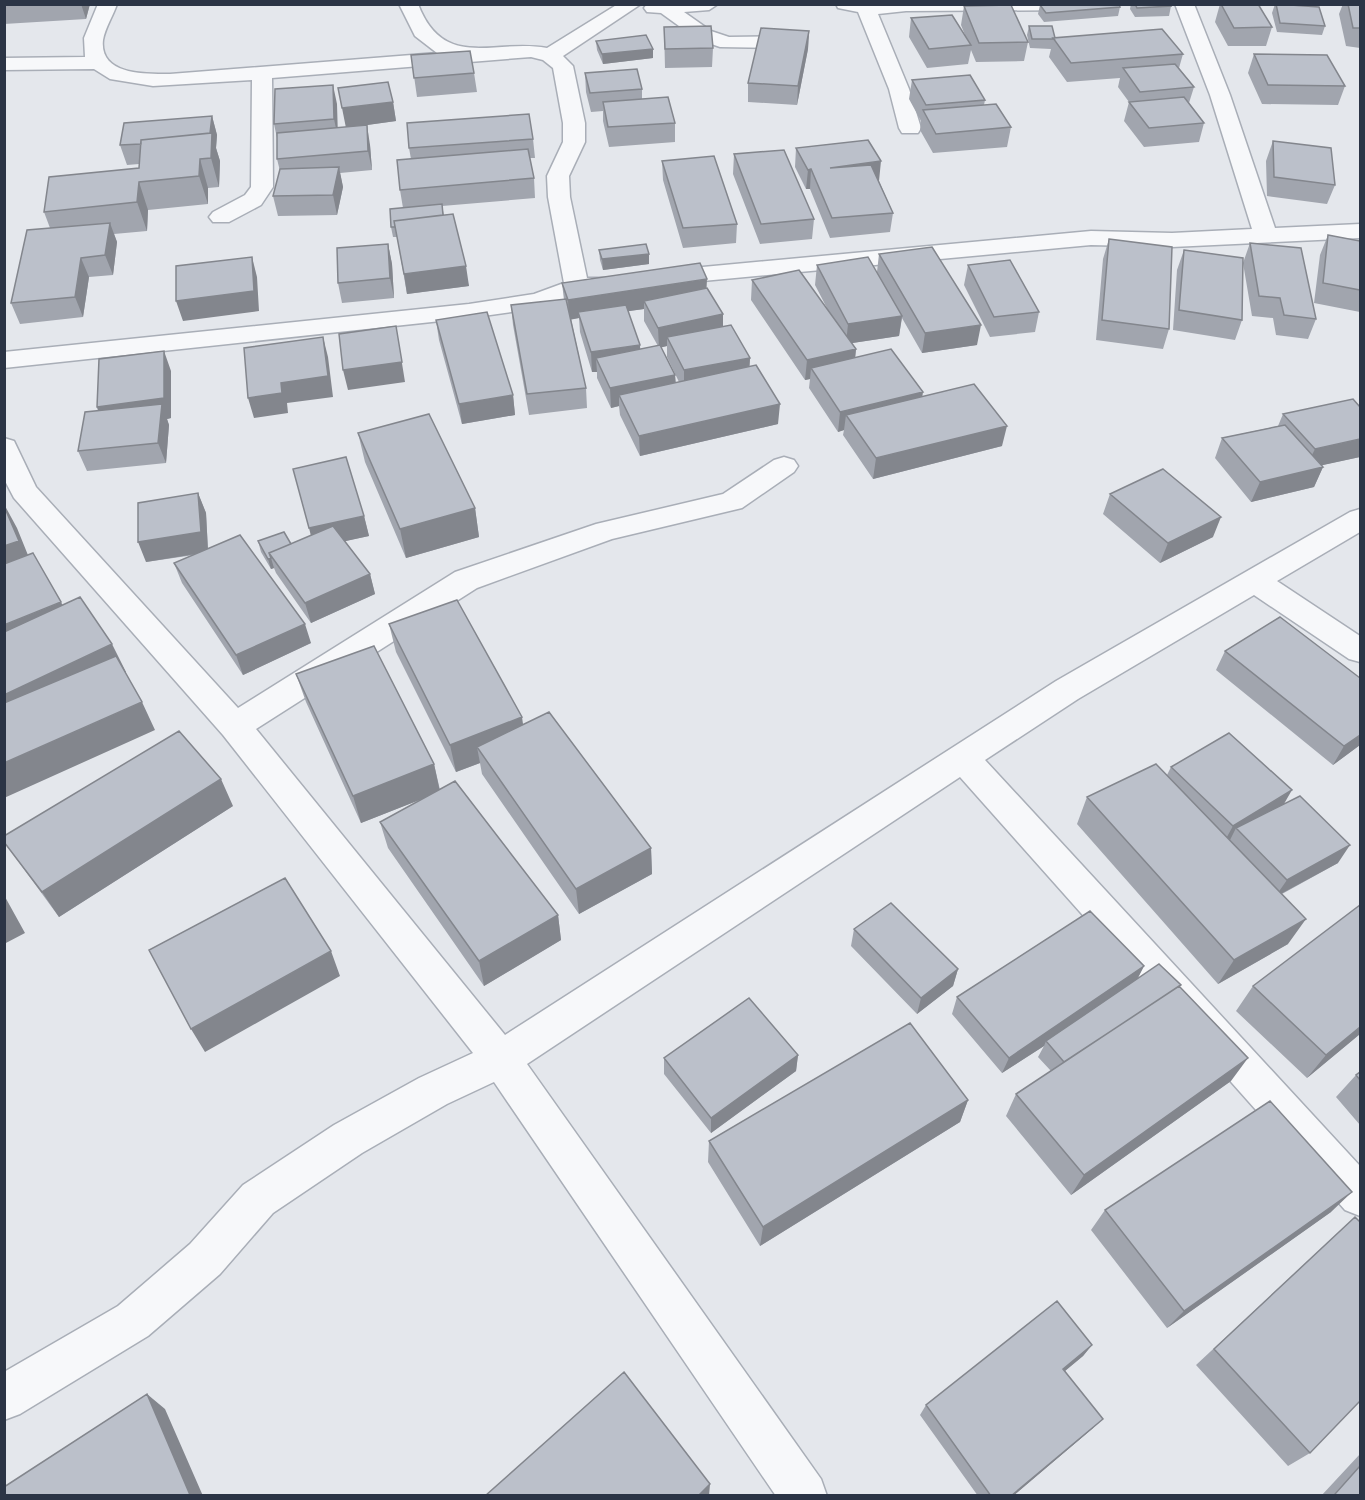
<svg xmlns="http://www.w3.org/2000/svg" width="1365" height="1500" font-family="Rubik,sans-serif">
<rect width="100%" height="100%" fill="#e4e7ec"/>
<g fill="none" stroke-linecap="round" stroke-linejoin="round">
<defs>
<path id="minor" d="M98,4H117C113,16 105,28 103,40C99,76 147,74 170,74L437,53L415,36L399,4H418C444,72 495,38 547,48L618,4H641L563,56L573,66L585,123V142L569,176L570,197L587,278H614L617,283L614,288L581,293L539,308L469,318L4,368V352L469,304L534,294L564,283L548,197L547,176L563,142V123L553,68L543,60L531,57L272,78L273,187L261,205L229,222H213L209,217L213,212L245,195L251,187L252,80L153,86L110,79L94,69L4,70V58L85,57L84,38Z
M647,4H718L709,10L684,12L711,31L729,37L790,36L797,38L800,42L797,46L790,48L720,47L697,39L661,13L647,12L644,8Z
M836,4H1094L1085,10L906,11L878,14L909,89L921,128L918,133H902L899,128L889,89L858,12L838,8Z
M1175,4H1194L1230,95L1275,228L1360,224V238L1172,247L1091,245L660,285L651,283L648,278L651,273L660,271L1091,231L1172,233L1252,229L1210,95Z
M4,438L14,441L36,487L238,708L455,572L596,524L723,494L774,460L784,457L794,460L798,466L794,472L742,508L612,539L477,588L256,729L505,1035L1056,681L1350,512L1360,509V532L1277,581L1360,636V662L1349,659L1254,595L1078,699L985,760L1360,1166V1216L1345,1210L960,777L527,1064L821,1479L827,1496H776L494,1082L447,1104L362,1153L273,1213L220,1274L148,1336L20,1414L4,1420V1372L118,1306L190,1244L243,1185L334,1125L419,1078L473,1053L223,735L14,498L4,479Z"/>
</defs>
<use href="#minor" stroke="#a9aeb7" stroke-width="3"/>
<use href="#minor" fill="#f7f8fa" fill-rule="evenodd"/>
</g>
<path fill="#a1a5ae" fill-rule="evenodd" d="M4,4H90L86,19L4,24Z
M1131,4H1170L1171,6L1169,16L1135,17L1130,9Z
M1220,4H1258L1272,27L1266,46H1228L1215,22Z
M1275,4H1290L1325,26L1322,35L1277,32L1272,13Z
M1343,4H1360V48L1346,46L1339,14Z
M1040,5L1120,7L1118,16L1044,22L1038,14Z
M964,6L1028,42L1024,61L976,62L971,50L968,64L927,68L909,37L911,18L965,35L961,25Z
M1029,26L1055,38L1183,54L1179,68L1194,87L1189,103L1204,123L1199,142L1144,147L1124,121L1129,102L1118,87L1120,78L1067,82L1049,57L1051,49L1030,48L1027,35Z
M664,27L713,48L712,67L665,68Z
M809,31L808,49L797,105L748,102V83Z
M596,41L653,58L603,64L597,50Z
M1254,54L1345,86L1338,105L1262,104L1248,73Z
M411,55L474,73L477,92L417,97Z
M585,73L642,89V99L675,123V142L609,147L603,121V111L591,112L586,92Z
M912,80L985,100L984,105L1011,127L1007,147L933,153L920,130L921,121L909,99Z
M393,102L396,121L359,126L370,145L372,170L340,173L343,187L337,215L278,216L273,196L280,171L277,159V138L274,124L337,104V128L346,127Z
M212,116L217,135L216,148L220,161L219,187L208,188V204L148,210L147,231L114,234L117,242L113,275L89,277L83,317L20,324L11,303L50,228L44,212L139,168V164L127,165L120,145Z
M533,139L535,158H530L534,178L535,198L442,206L444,215L469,286L407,294L397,237H393L391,227L403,208L400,190L411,159L409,148Z
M1273,141L1335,185L1327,204L1267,196L1266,161Z
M796,148L879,181L893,213L890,232L830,238L810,189H806L795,167Z
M734,154L814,219L812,239L760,244L733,174Z
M662,161L737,224L736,243L683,248L663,180Z
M1328,235L1360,241V312L1314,303L1320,255Z
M1109,239L1169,329L1163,349L1096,340L1103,259Z
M1250,243L1316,319L1308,339L1276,335L1273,318L1252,316L1243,263L1242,320L1235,340L1173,330L1177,270L1184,250L1243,263Z
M388,244L392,264L394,298L342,303L338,283Z
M599,250L649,264L603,270L600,260Z
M879,254L977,345L922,353L902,318L899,336L852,343L856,349L855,358L922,397L1002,446L873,479L843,435L844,430L838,432L809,388L810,379L805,380L751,300L752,280L829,312L815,285L817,265L877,272Z
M968,265L1039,312L1035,332L990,337L964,285Z
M562,283L707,288L723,326L750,358L749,366L778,424L640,456L620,415L619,406L611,408L597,378V372H592L580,332L579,318L571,319L586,388L587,408L529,415L513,325L511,305L564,300ZM644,309V321L658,346L640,349L628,311ZM667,346V357L679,382L676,383L675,375L661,347Z
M436,320L513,395L515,415L462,424L439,340Z
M171,371V418L167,419L169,425L166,463L87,471L78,451L98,411L97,407Z
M1283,414L1360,457L1322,465L1323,467L1314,487L1251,502L1215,458L1222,438L1278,426Z
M358,433L475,508L479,537L406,558L365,462Z
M198,493L206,513L208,549L311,643L243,675L182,583L174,563L194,555L146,562Z
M1110,494L1213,537L1160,563L1103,514Z
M364,516L369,536L345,541L370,574L375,594L311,623L276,573L274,568L271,569L261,552L258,541L291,544Z
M389,624L523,725L651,848L652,874L579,914L482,774L480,763L456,772L396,652Z
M1225,651L1360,745L1333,765L1216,670Z
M296,674L434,764L440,790L558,915L561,940L484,986L388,848L380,822L424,798L361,823L306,702Z
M1171,767L1285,803L1338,863L1282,894L1288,944L1218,984L1077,824L1087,797L1167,775Z
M233,806L59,917L4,842Z
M854,929L958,969L953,986L917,1014L851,946Z
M1144,966L1138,978L1180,987L1231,1081L1071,1195L1006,1116L1016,1094L1051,1071L1038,1057L1044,1046L1002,1073L952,1014L957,997Z
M1253,986L1360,1034L1307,1078L1236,1011Z
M798,1055L796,1071L711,1133L664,1074V1058Z
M1360,1072V1125L1336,1097L1356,1075Z
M968,1100L960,1122L760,1246L708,1162L709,1141Z
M1105,1210L1331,1212L1167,1328L1091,1230Z
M1355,1217L1310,1453L1288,1466L1196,1365Z
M1092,1345L1083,1356L1065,1371L1093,1428L1013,1496H978L920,1415L926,1405Z
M1360,1454V1496H1321Z"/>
<path fill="#83868d" d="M81,4H90L86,19Z
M809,31L808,49L797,105L798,86Z
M653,49V58L603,64L602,54Z
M333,85L337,104L338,138L334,119Z
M393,102L396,121L346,128L342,108Z
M212,116L217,135L216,148L220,161L219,187L211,158L210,138Z
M367,125L370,145L372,170L368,151Z
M200,159L208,188V204L199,176Z
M881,161L879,181L829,188L830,168Z
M339,167L343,187L337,215L333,195Z
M811,169L810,189H806L808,170Z
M139,182L148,210L147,231L137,202Z
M110,223L117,242L113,275L105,255Z
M388,244L392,264L394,298L390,278Z
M649,254V264L603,270L602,259Z
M252,257L257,277L259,311L183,321L176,301Z
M81,258L89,277L83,317L75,297Z
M466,266L469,286L407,294L404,274Z
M707,279L706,299L644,301V309L580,318L578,312L579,318L569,320L568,300Z
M723,314V334L667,337V346L659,348L658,328Z
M902,316L899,336L846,344L848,324Z
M981,325L977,345L922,353L925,333Z
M396,326L405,382L348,390L343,370Z
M323,337L328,357L333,397L287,403L288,413L254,418L248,398L281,383Z
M640,345L641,365L596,358L597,372H592L591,352Z
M856,349L854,369L811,368L810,379L805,380L807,360Z
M164,351L171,371V418L167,419L169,425L166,463L158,443L105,427L97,407Z
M750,358L749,378L684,390V370Z
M675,375L676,395H619V406L611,408L610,388Z
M923,392L920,412L846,415L844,430L838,432L840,412Z
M513,395L515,415L462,424L459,404Z
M780,404L778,424L640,456L639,436Z
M1007,426L1002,446L873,479L876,458Z
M1360,439V457L1305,469L1315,449Z
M1323,467L1314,487L1251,502L1260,482Z
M198,493L206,513L208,552L146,562L138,542Z
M4,504L17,528L34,570L4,580Z
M475,508L479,537L406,558L400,529Z
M364,516L369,536L314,548L309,528Z
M1221,517L1213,537L1160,563L1168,543Z
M271,558L274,568L271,569L268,559Z
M370,574L375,594L311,623L305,603Z
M61,602L71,622L4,650V625Z
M305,624L311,643L243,675L236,655Z
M112,644L126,672L4,731V695Z
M142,702L155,730L4,798V763Z
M522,717L526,745L477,747L480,763L456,772L450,745Z
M1360,735V745L1333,765L1344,746Z
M434,764L440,792L361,823L353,796Z
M221,779L233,806L59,917L42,892Z
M1292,790L1281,809L1236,828L1230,840L1223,844L1233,826Z
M1350,845L1338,863L1275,897L1287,880Z
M651,848L652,874L579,914L576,889Z
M4,895L25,933L4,944Z
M558,915L561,940L484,986L479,961Z
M1306,919L1288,944L1218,984L1234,960Z
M331,951L340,976L205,1052L191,1029Z
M1144,966L1135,983L1046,1041L1044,1046L1002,1073L1009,1058Z
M958,969L953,986L917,1014L921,998Z
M1360,1027V1034L1307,1078L1326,1055Z
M798,1055L796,1071L711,1133V1118Z
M1248,1058L1231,1081L1071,1195L1084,1175Z
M968,1100L960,1122L760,1246L763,1227Z
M1352,1192L1331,1212L1167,1328L1184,1311Z
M1092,1345L1083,1356L1054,1380L1063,1369Z
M147,1394L165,1409L203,1496H190Z
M1103,1419L1093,1428L1013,1496H1011Z
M710,1484L709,1496H698Z"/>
<path fill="#bbc0ca" stroke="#83868d" stroke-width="1.5" d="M1119,4L1120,7L1046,13L1040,5Z
M1135,4H1170L1171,6L1137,8Z
M1221,4H1258L1272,27L1234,28Z
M1276,4L1319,7L1325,26L1280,23Z
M1348,4H1360V28H1353Z
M1011,5L1028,42L979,43L964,6Z
M952,15L971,45L929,49L911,18Z
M711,26L713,48L665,49L664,27Z
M1029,26H1052L1055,38H1053L1054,39H1032Z
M761,28L809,31L798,86L748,83Z
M1162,29L1183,54L1071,63L1053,38Z
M646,35L653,49L602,54L596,41Z
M470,51L474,73L414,78L411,55Z
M1254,54L1327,55L1345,86L1268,85Z
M1175,64L1194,87L1140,92L1123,68Z
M637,69L642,89L590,93L585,73Z
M970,75L985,100L926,105L912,80Z
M388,82L393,102L342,108L338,88Z
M333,85L334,119L274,124L275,89Z
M668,97L675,123L608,127L603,102Z
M1184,97L1204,123L1149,128L1129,102Z
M996,104L1011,127L936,134L923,110Z
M529,114L533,139L409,148L407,123Z
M212,116L210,133L141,140V144L120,145L124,123Z
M367,125L368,151L277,159V133Z
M212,133L211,158L200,159L199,176L139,182L137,202L44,212L49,177L139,168L141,140Z
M868,140L881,161L830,168L871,165L893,213L832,218L811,169L808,170L796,148Z
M1273,141L1331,148L1335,185L1274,177Z
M528,149L534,178L400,190L397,160Z
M784,150L814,219L761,224L734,154Z
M714,156L737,224L683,228L662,161Z
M339,167L333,195L273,196L280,169Z
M442,204L443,215L394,221L395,227H391L390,209Z
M453,214L466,266L404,274L394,221Z
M110,223L105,255L81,258L75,297L11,303L27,230Z
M1328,235L1360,241V290L1323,283Z
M1109,239L1172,247L1169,329L1102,320Z
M1250,243L1301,248L1316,319L1284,315L1280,298L1259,296Z
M388,244L390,278L338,283L337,248Z
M646,244L649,254L602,259L599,250Z
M932,247L981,325L925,333L879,254Z
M1184,250L1243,258L1242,320L1179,310Z
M252,257L254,291L176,301V266Z
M868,257L902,316L848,324L817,265Z
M1010,260L1039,312L994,317L968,265Z
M700,263L707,279L568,300L562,283Z
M799,270L856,349L807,360L752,280Z
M707,288L723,314L658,328L644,301Z
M566,299L586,388L527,394L511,305Z
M626,305L640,345L591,352L578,312Z
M487,312L513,395L459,404L436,320Z
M731,325L750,358L684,370L667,337Z
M396,326L402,362L343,370L339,334Z
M323,337L328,376L281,383L282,393L248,398L244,348Z
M660,345L675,375L610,388L596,358Z
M891,349L923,392L840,412L811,368Z
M164,351V398L97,407L99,359Z
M756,365L780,404L639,436L619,395Z
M974,384L1007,426L876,458L846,415Z
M1353,399L1360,407V439L1315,449L1283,414Z
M162,404L158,443L78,451L85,412Z
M429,414L475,508L400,529L358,433Z
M1285,425L1323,467L1260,482L1222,438Z
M346,457L364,516L309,528L293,469Z
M1163,469L1221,517L1168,543L1110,494Z
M198,493L201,532L138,542V503Z
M4,506L19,541L4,546Z
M333,526L370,574L305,603L269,553Z
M284,532L291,544L269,553L271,558L268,559L258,541Z
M240,535L305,624L236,655L174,563Z
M33,553L61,602L4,625V564Z
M80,597L112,644L4,695V632Z
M457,600L522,717L450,745L389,624Z
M1280,617L1360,678V735L1344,746L1225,651Z
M374,646L434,764L353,796L296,674Z
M116,656L142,702L4,763V703Z
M549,712L651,848L576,889L477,747Z
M179,731L221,779L42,892L4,842V836Z
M1229,733L1292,790L1233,826L1171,767Z
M1156,764L1306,919L1234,960L1087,797Z
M455,781L558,915L479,961L380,822Z
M1300,796L1350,845L1287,880L1236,828Z
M285,878L331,951L191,1029L149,950Z
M891,903L958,969L921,998L854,929Z
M1360,905V1027L1326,1055L1253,986Z
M1090,911L1144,966L1009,1058L957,997Z
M1159,964L1181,985L1064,1062L1046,1041Z
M1179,986L1248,1058L1084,1175L1016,1094Z
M749,998L798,1055L711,1118L664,1058Z
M910,1023L968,1100L763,1227L709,1141Z
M1360,1072V1080L1356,1075Z
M1270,1101L1352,1192L1184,1311L1105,1210Z
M1355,1217L1360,1222V1401L1310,1453L1214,1349Z
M1057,1301L1092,1345L1063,1369L1103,1419L1011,1496H991L926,1405Z
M624,1372L710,1484L698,1496H485Z
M147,1394L190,1495L4,1496V1487Z
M1360,1466V1496H1336L1335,1494Z"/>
<rect width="1365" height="1500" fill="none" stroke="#2b3445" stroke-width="12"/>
</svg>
